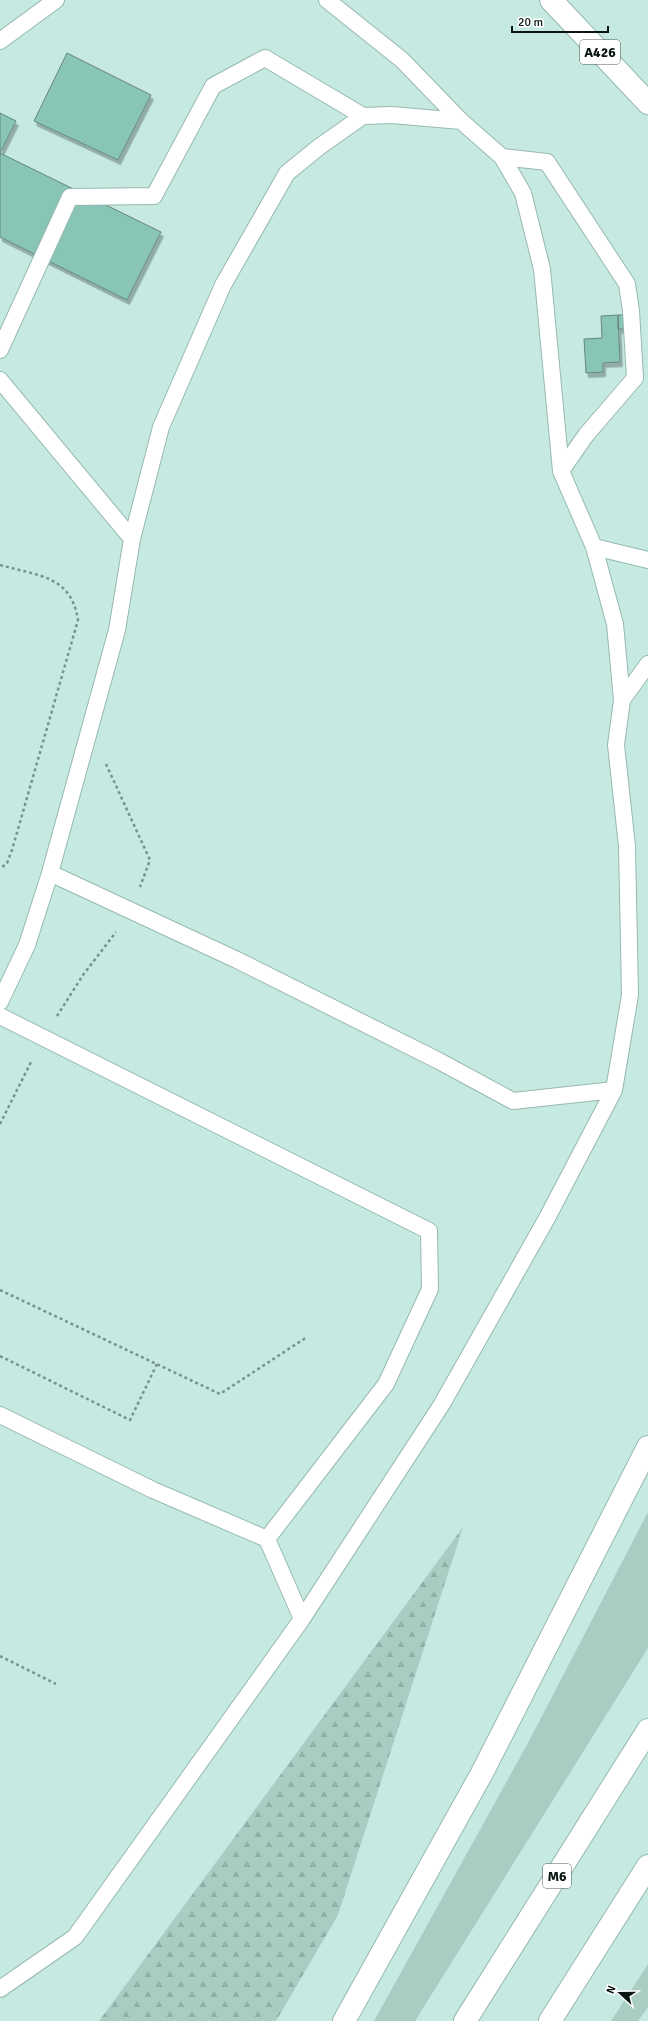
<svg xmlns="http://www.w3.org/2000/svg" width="648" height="2021" font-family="Signika,sans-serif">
<defs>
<pattern id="forest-firs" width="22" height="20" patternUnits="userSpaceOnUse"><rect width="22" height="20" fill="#a9cdc3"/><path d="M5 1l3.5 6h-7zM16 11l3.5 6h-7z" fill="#90afa6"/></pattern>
<filter id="shadow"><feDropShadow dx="2.5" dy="4.5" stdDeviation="0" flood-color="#0004"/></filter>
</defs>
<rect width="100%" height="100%" fill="#c6eae1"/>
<path fill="#a9cdc3" d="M648,1512V1648L415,2021H374L528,1743Z
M648,1964V2007L638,2021H611Z"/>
<path fill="url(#forest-firs)" d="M463,1527L338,1915L276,2021H99Z"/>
<path fill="#88c5b6" stroke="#64867d" filter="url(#shadow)" d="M67,53L151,95L118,160L34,121Z
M0,113L16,121L0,153L161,232L127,300L0,237Z
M618,315L620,362L603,363V372L586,373L584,339L602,338L601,316Z
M618,315H629V329H618Z"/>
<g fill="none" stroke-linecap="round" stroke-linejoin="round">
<defs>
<path id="lane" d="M327,0L402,60L461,121
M0,41L56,0
M502,157L547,162L627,284L631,311L635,378L586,435L561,471
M0,350L70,197L154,196L213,86L265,58L363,116
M0,380L132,539
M594,547L648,560
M622,700L648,664
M50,873L237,960L439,1061L513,1101L614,1090
M0,1002L27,945L50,873L117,630L132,539L161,427L223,285L287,173L319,147L363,116L392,115L461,121L502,157L523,193L542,269L561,471L594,547L615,624L622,700L616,745L627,846L630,995L614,1090L547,1218L442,1404L302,1619L75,1937L0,1989
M0,1016L429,1231L430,1289L386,1384L267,1539
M0,1415L153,1490L267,1539L302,1619"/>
<path id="highway" d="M551,0L648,103
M344,2021L482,1773L648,1447
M465,2021L648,1730
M550,2021L648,1866"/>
</defs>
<use href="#lane" stroke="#96b9b0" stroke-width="18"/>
<use href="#highway" stroke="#96b9b0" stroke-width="24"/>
<path stroke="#78938c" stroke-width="2.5" stroke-dasharray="3 3" stroke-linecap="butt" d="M0,565C38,576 71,575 78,620L12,850L7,863L0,869
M106,764L150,860L140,887
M57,1016L83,975L116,932
M0,1124L32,1060
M0,1290L220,1394L307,1337
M0,1356L130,1420L157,1364
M0,1656L56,1684"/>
<use href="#lane" stroke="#fff" stroke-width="16"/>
<use href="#highway" stroke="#fff" stroke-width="22"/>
</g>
<g text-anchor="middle" stroke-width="3" stroke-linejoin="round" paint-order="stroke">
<g fill="#fff" stroke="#525b59" stroke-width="1">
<rect x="580" y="40" width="40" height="24" rx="3"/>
<rect x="543" y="1864" width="28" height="24" rx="3"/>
</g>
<g font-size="14" font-weight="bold" fill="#081512">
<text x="600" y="57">A426</text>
<text x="557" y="1881">M6</text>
</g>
</g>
<g transform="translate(620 1993) rotate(291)" stroke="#ffffff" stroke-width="3" paint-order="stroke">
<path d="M0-3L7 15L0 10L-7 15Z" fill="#081512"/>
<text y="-6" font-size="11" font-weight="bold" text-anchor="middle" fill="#081512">N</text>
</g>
<path d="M512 26v6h96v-6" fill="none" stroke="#081512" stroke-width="2"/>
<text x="518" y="26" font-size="12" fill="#081512" stroke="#ffffff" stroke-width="3" paint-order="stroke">20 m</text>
</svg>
